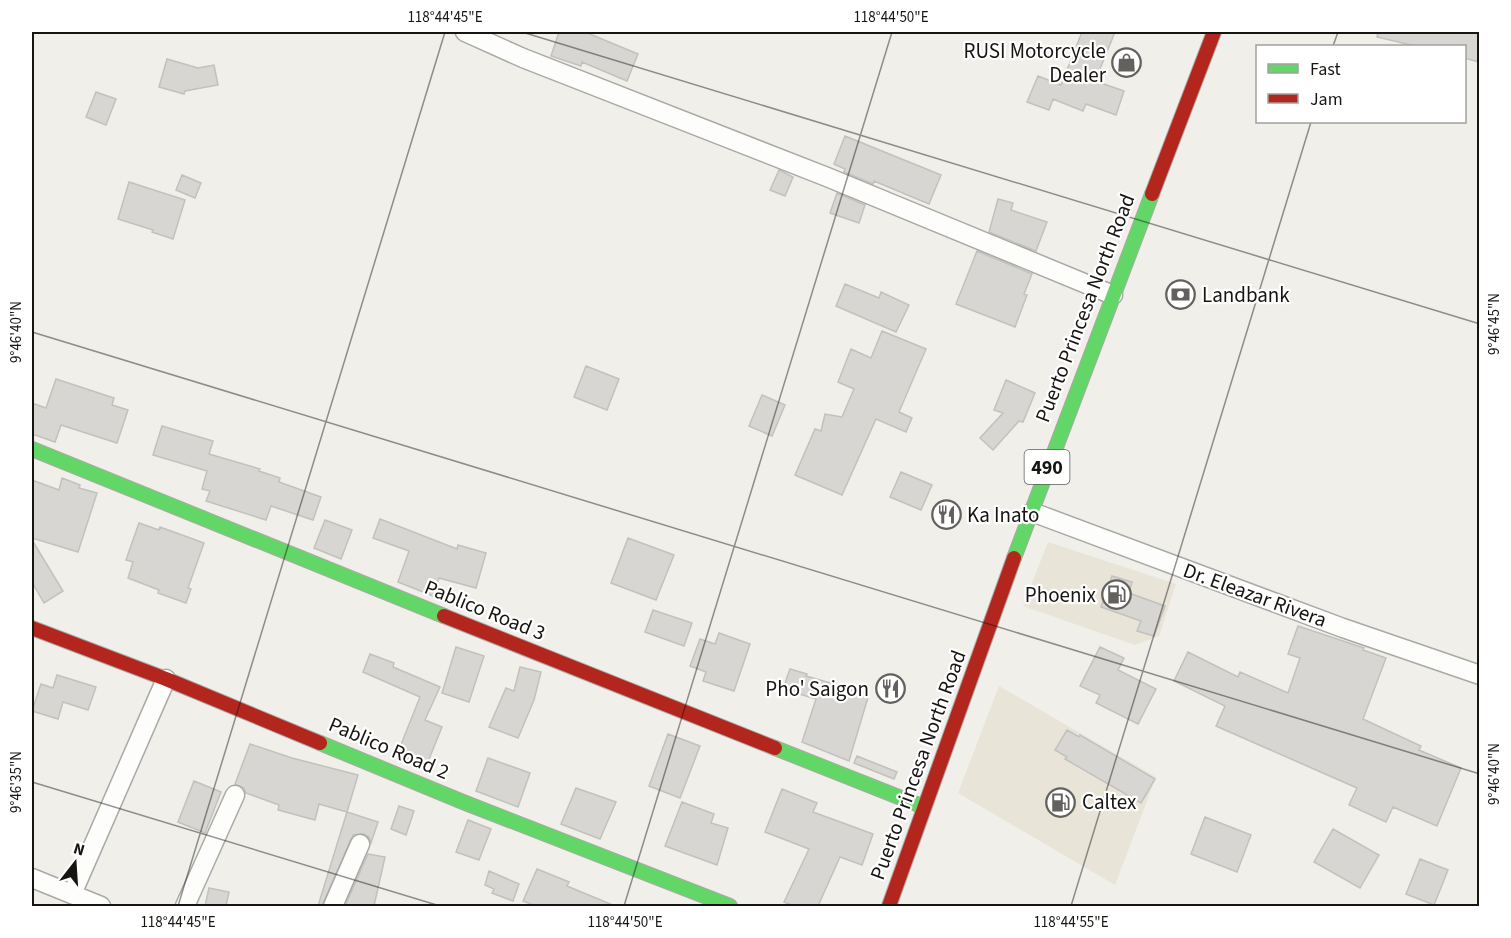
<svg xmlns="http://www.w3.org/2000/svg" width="1511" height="938" font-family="'Source Sans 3',sans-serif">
<rect width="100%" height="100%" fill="#f0efea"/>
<path fill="#e9e4d8" d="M1048,542L1176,584L1159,636L1135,645L1023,606Z
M999,686L1156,777L1115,885L958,793Z"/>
<path fill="#d8d6d3" stroke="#c2c1bd" stroke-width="1.5" d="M559,32H585L638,54L627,81L582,62L581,66L551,56Z
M1082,32H1115L1095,81L1124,91L1116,115L1086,104L1083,111L1053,99L1049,110L1027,102L1038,76L1061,85Z
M1378,32H1479V62L1464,58V46H1415L1377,37Z
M167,59L198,68L214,65L218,85L185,91L184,94L159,87Z
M96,92L116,99L106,125L86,117Z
M845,136L941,175L929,204L874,181L873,184L844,172L845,169L834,164Z
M779,170L793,177L785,196L770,190Z
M182,175L201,183L195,198L176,190Z
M129,182L185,200L173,239L152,232L153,230L118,219Z
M837,193L865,205L859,223L830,213Z
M998,199L1013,203L1011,210L1047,222L1036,251L989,232Z
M977,251L1032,274L1024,294L1027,295L1015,327L956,304Z
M845,284L879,298L881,292L909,305L896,332L836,306Z
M882,331L926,349L899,412L912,418L906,432L876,419L842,495L795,475L815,429L821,431L825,414L842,417L854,389L838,382L851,349L871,358Z
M586,366L619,379L607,410L574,397Z
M56,379L114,398L112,405L128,410L117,443L61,425L55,442L32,434V403L46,408Z
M1006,380L1035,393L1023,422L1019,421L993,450L980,438L1003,413L994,410Z
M762,395L785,405L772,436L749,426Z
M162,426L213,441L209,454L260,469L259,471L280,478L279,482L321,497L313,520L271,506L266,520L206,501L210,491L202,489L207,471L153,455Z
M901,472L932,485L921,510L890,497Z
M62,478L80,485L79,488L97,493L78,552L32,538V480L59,490Z
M380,519L457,549L458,545L486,553L476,588L439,578L433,596L398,582L409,551L373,538Z
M325,520L352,530L341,559L314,548Z
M139,523L159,530L160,527L204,543L188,588L191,589L186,603L158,593L159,590L128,578L133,562L126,560Z
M628,538L674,555L656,600L611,583Z
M32,540L63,591L44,603L32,582Z
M1112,576L1132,582L1129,593L1165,606L1154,636L1137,631L1141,621L1101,607Z
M653,610L692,623L684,646L645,632Z
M1298,626L1364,648L1363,650L1386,658L1363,719L1421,746L1419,750L1461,768L1437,826L1393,807L1386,822L1349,805L1357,788L1216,726L1225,706L1174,681L1188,652L1238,677L1240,672L1288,693L1300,658L1288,654Z
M719,633L750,644L734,691L703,681L706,672L690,666L700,639L715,644Z
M456,647L484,656L469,702L442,693Z
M1100,647L1124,658L1118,670L1156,689L1138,724L1096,703L1100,695L1080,686Z
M370,654L394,663L393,667L440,687L425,720L442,727L425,769L396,757L420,697L363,672Z
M520,667L541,672L534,700L518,738L489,727L506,688L514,691Z
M790,669L807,674L806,676L869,694L849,761L802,742L816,699L783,689Z
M57,675L96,687L88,710L63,702L58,719L32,711L41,684L53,688Z
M1067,730L1079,737L1080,735L1155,779L1141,803L1065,759L1067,757L1055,750Z
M668,734L700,746L680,798L649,786Z
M250,744L292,758L358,775L347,812L319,804L315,820L278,810L279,805L246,793L244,788L235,784Z
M857,756L897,772L894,779L854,763Z
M488,758L530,773L518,807L476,791Z
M194,781L221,792L205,833L178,822Z
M576,788L616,802L600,839L561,824Z
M782,789L817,803L813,812L873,834L862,865L840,857L818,906H794L784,902L809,849L765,832Z
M682,802L714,814L711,823L728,828L717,865L665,846Z
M399,806L414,811L406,835L391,829Z
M347,812L378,822L371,843L369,837L364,834L353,835L322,906H318Z
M1205,817L1251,835L1237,872L1191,854Z
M468,820L491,829L479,860L456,852Z
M1333,829L1379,855L1360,888L1314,862Z
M368,854L385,857L374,906H345Z
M1420,859L1448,870L1434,905L1406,894Z
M537,869L569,882L567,886L615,906H536L523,901Z
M489,871L519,884L513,901L492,893L494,889L485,885Z
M209,888L229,892L226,906H205Z"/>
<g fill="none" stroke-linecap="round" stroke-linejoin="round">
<defs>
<path id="street" d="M465,32L523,58L827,177L1113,295
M1032,512L1343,628L1480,675
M32,878L101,906
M72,894L166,679
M185,906L235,795
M333,906L360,844"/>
<path id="fast" d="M32,449L444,616
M1014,558L1152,194
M320,743L463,802L730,906
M775,748L924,807"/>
<path id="jam" d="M1152,194L1214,32
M444,616L775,748
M32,628L166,679L320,743
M889,906L1014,558"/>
</defs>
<use href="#street" stroke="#aaa9a5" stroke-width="21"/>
<use href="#fast" stroke="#aaa9a5" stroke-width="16"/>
<use href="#jam" stroke="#aaa9a5" stroke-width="16"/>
<use href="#street" stroke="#fdfdfc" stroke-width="18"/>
<use href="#fast" stroke="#63d668" stroke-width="14"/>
<use href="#jam" stroke="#b3261e" stroke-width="14"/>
</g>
<path fill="none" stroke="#171512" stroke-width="1.5" stroke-opacity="0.45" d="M522,32L1480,324M1333,46L1338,32M32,332L1480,774M32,782L440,906M178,906L445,32M624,906L892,32M1071,906L1311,122"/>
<defs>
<symbol id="shop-ring" viewBox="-11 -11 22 22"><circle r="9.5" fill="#fff" stroke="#63615e" stroke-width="1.5"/><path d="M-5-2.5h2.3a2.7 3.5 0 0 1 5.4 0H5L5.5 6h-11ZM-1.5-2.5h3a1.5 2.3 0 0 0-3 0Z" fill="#63615e"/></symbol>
<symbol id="bank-ring" viewBox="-11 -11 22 22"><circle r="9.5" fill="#fff" stroke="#63615e" stroke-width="1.5"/><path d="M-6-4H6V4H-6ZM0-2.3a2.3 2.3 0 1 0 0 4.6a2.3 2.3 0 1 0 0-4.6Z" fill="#63615e"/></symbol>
<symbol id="restaurant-ring" viewBox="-11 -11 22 22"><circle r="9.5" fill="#fff" stroke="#63615e" stroke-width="1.5"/><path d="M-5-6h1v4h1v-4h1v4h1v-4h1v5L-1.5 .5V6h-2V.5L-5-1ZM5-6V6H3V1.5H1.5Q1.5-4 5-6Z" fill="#63615e"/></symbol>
<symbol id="fuel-ring" viewBox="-11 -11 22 22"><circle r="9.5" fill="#fff" stroke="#63615e" stroke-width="1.5"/><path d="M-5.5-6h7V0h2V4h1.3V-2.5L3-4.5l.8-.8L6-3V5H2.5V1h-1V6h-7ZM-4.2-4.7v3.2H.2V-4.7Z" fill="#63615e"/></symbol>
</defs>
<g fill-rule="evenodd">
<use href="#shop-ring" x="1110" y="46" width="33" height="33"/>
<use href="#bank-ring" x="1164" y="278" width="33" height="33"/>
<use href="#restaurant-ring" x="930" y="498" width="33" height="33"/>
<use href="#fuel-ring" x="1100" y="578" width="33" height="33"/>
<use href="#restaurant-ring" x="874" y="672" width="33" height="33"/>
<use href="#fuel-ring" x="1044" y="786" width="33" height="33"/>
</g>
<g text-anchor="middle" stroke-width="4.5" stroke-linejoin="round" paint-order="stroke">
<rect fill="#fff" stroke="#5d5b59" stroke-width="1.5" x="1024.5" y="450" width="45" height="34" rx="4.5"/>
<g font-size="20" font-weight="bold" fill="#171512">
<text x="1047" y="474">490</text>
</g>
<g font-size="21" fill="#171512" stroke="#fff" text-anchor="end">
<text x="1106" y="58">RUSI Motorcycle<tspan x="1106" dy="24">Dealer</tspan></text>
<text x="1202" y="302" text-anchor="start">Landbank</text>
<text x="967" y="522" text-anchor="start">Ka Inato</text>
<text x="1096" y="602">Phoenix</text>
<text x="869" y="696">Pho' Saigon</text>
<text x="1082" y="809" text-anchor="start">Caltex</text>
</g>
<g font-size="21" fill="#171512" stroke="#fff">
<text transform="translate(1085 308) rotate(-69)" y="7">Puerto Princesa North Road</text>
<text transform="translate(1255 595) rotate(20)" y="7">Dr. Eleazar Rivera</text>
<text transform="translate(485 610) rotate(22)" y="7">Pablico Road 3</text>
<text transform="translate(389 748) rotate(23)" y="7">Pablico Road 2</text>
<text transform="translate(918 765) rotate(-70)" y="7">Puerto Princesa North Road</text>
</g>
</g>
<rect width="1511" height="938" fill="none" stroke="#ffffff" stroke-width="66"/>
<rect x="1256" y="45" width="210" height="78" fill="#ffffff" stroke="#a2a1a0" stroke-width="1.5"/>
<rect x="1268" y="64" width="30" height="9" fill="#63d668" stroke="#a2a1a0" stroke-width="1.5"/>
<text x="1310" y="75" font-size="18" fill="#171512">Fast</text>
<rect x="1268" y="94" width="30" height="9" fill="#b3261e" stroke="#a2a1a0" stroke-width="1.5"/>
<text x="1310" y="105" font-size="18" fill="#171512">Jam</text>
<g transform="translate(75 863) rotate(17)" stroke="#ffffff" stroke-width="4.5" paint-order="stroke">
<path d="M0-4.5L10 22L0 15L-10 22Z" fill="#171512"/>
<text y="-9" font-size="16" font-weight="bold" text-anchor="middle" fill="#171512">N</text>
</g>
<rect x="33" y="33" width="1445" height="872" fill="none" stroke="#171512" stroke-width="2"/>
<g font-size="15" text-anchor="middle" fill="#171512">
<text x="445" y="22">118°44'45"E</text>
<text x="891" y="22">118°44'50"E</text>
<text transform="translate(1494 324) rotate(-90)" y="5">9°46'45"N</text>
<text transform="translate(16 332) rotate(-90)" y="5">9°46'40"N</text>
<text transform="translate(1494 774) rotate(-90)" y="5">9°46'40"N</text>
<text transform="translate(16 782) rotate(-90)" y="5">9°46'35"N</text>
<text x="178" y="927">118°44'45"E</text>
<text x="625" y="927">118°44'50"E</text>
<text x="1071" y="927">118°44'55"E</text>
</g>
</svg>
